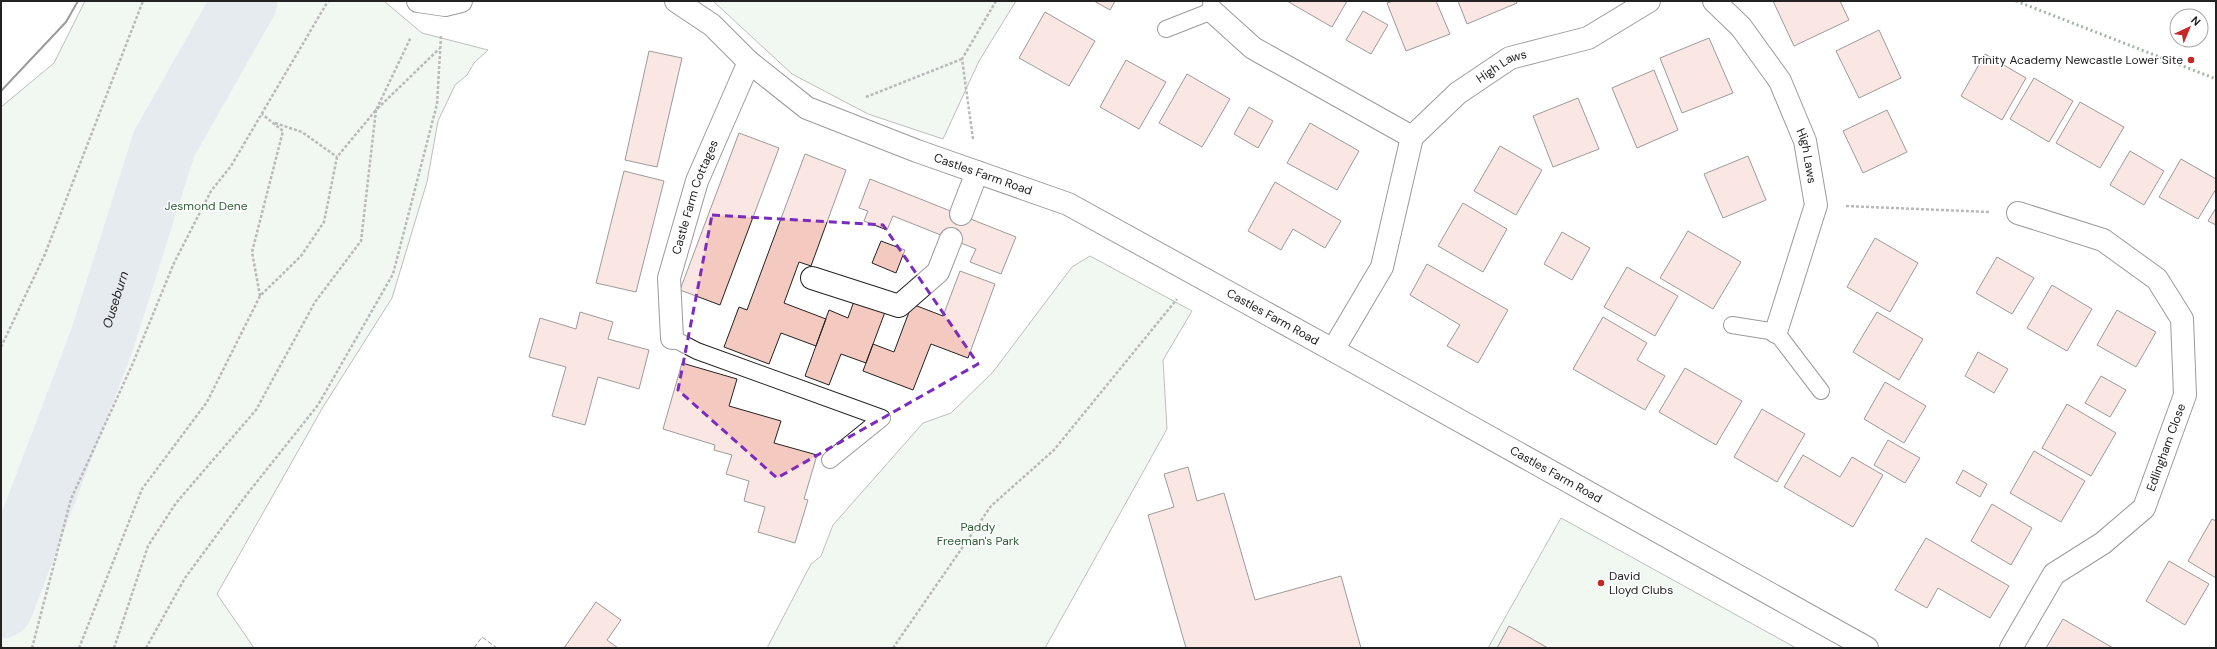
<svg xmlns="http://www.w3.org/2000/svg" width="2217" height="649" font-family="'DM Sans',sans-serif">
<rect width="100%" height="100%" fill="#fff"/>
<path fill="#e0efe3" stroke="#6f6f6f" d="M85,1H384L422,33L488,50L474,63L467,75L455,85L438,121L427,182L392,298L323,407L217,594L254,648H1V107L54,63Z
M713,1H1016L979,61L943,139L868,114L792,74Z
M1090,256L1192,311L1163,360L1167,429L1045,648H767L811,564L821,556L833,525L923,423L951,413L993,372L1072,267Z
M1561,518L1796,648H1488Z"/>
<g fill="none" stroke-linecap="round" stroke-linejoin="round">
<path stroke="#c7d3dd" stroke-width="65" id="s1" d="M1,606L102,340L164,144L245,1"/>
</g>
<path fill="#f3c9c0" stroke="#222" d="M1094,1H1115L1110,10Z
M1287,1H1347L1332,27Z
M1393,1H1436L1450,34L1406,51L1387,3Z
M1458,1H1516L1517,3L1467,24Z
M1773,1H1840L1849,20L1794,46Z
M1363,11L1388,25L1371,54L1346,40Z
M1045,12L1095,41L1069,86L1019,58Z
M1879,30L1901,78L1859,98L1836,51Z
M1709,38L1733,93L1682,113L1660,58Z
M649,51L682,58L657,167L625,160Z
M1985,54L2026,78L2002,120L1961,96Z
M1126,60L1166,82L1139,129L1100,107Z
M1654,70L1678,130L1637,148L1612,88Z
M1187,74L1230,99L1202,147L1159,123Z
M2034,78L2073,101L2049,142L2010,119Z
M1578,98L1599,149L1553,167L1533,116Z
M2080,102L2124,127L2100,168L2056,143Z
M1249,107L1273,121L1258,148L1234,134Z
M1887,110L1907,152L1863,173L1843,131Z
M1310,123L1359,151L1337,190L1287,163Z
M739,133L779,148L720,305L680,290Z
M1500,146L1542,170L1516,215L1474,191Z
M2130,151L2164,171L2144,205L2110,185Z
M805,154L846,170L811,266L799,262L784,303L826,319L816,346L781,333L769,364L724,347L739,307L747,310Z
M1748,156L1766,200L1723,218L1704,174Z
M2181,159L2216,179V189L2198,219L2159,197Z
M624,171L664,181L636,292L596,283Z
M870,179L1016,237L1001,274L970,262L976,249L893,216L887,230L864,221L868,211L859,208Z
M1275,182L1341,221L1325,248L1293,229L1281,250L1248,231Z
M1463,203L1507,229L1483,272L1438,246Z
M2216,208V225L2208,221Z
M1688,231L1741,262L1713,309L1660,278Z
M1562,232L1590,248L1572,280L1544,264Z
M1875,238L1918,263L1890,312L1847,287Z
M881,241L905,250L896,273L872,263Z
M1997,257L2034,278L2012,314L1976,293Z
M1427,264L1508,310L1478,363L1447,346L1460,325L1410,295Z
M1627,267L1678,296L1655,336L1604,307Z
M960,271L995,284L968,358L931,344L913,390L863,371L873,344L894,352L912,304L943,316Z
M2052,285L2092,309L2067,351L2027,328Z
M854,301L885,312L866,363L841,354L829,385L805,376L829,310L848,318Z
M2117,310L2156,332L2136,367L2097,345Z
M580,312L613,322L608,339L649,350L639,389L598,377L585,425L552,416L566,367L529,357L540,318L576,329Z
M1877,312L1923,339L1899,380L1853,352Z
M1603,317L1647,343L1637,360L1665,376L1645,410L1573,369Z
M1978,352L2008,369L1994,393L1965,376Z
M682,363L737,379L729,406L781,421L774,443L817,455L804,499L808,500L795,543L758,532L765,507L744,501L749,481L726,474L732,455L714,450L715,445L663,429Z
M1685,368L1742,401L1716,445L1659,412Z
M2101,376L2126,390L2110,417L2085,403Z
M1885,382L1926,406L1904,443L1864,419Z
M2067,404L2116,433L2091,476L2042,448Z
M1762,409L1805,434L1777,482L1734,457Z
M1888,440L1920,458L1905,483L1874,465Z
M2034,451L2085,481L2061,522L2010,493Z
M1803,455L1840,477L1852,457L1883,475L1853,527L1784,487Z
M1188,467L1197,501L1224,493L1255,600L1341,576L1361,648H1186L1148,515L1174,507L1164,474Z
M1963,470L1987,484L1980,497L1956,483Z
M1992,504L2032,528L2011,565L1971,541Z
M2212,519L2216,521V578L2188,561Z
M1926,538L2009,586L1990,618L1938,588L1927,608L1895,590Z
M2169,561L2209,584L2185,625L2146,601Z
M596,602L621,620L607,640L618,648H564Z
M2063,619L2113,648H2046Z
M1509,626L1548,648H1497Z"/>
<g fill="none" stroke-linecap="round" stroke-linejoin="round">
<defs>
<path id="service" d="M1166,29L1212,11L1211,1
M1732,325L1776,332L1821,391
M672,338L697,351L882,418L830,460"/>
<path id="pedestrian" d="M418,1L445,5L461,1
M676,1L712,25L749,62"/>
<g id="minor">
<path id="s2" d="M1714,1L1741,27L1780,81L1805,141L1816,205L1776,332"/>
<path d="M1212,11L1253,48L1412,137"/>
<path d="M961,214L977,172"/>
<path d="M812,278L899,306L938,272L951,239"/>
<path id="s3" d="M672,338L669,278L697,181L749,62L807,108L917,151L1068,204L1333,350L1867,648"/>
<path id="s4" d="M1333,350L1382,267L1412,137L1458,93L1510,58L1588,38L1649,1"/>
<path id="s5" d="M2011,648L2054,574L2103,543L2144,508L2185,395L2182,319L2157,279L2103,240L2018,213"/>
</g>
</defs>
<use href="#service" stroke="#222" stroke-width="18"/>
<use href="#pedestrian" stroke="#222" stroke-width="24"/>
<use href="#minor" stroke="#222" stroke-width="24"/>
<path stroke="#646464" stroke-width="2.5" stroke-dasharray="3 2" stroke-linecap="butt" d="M866,97L962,59
M275,123L302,132L337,157
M973,139L962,59L996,1
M1846,206L1989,212
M260,296L252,252L283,131L262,114
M1,347L45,254L143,1
M32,648L71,499L133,363L174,263L211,191L231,166L328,1
M79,648L142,489L207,402L260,296L301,256L324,222L337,157L376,110L411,37
M114,648L148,546L176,503L256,410L315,302L361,241L376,110L439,49
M146,648L185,578L244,498L318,405L393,274L437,104L441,36
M893,648L991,506L1054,450L1177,299"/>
<use href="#service" stroke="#fff" stroke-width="16"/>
<use href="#pedestrian" stroke="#fff" stroke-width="22"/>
<use href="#minor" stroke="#fff" stroke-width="22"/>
<path stroke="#2f5e38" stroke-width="3" stroke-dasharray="2 3" stroke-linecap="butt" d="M2016,1L2216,79"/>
<path stroke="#222" stroke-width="1" stroke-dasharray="5 2" stroke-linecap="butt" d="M474,648L482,637L497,648"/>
<path stroke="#222" stroke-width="2" d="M1,91L66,22L78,1"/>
</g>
<path d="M0 0H2217V649H0ZM712,215L883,225L978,364L777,478L678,390Z" fill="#fff" fill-opacity=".55" fill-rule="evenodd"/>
<path fill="none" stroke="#7b2cbf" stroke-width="3" stroke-dasharray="8 5" stroke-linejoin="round" d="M712,215L883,225L978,364L777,478L678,390Z"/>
<g fill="#c62828" stroke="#fff" stroke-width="1.5">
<circle cx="2191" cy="60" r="4"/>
<circle cx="1601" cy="583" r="4"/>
</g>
<g text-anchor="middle" stroke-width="3" stroke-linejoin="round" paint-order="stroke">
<g font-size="12" fill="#222" stroke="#fff" text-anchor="end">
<text x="2183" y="64">Trinity Academy Newcastle Lower Site</text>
<text x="1609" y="580" text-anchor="start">David<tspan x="1609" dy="14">Lloyd Clubs</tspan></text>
</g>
<g font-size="12" fill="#222" stroke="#fff">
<text dy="4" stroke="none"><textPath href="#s4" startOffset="345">High Laws</textPath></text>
<text dy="4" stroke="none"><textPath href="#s2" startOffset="184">High Laws</textPath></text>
<text dy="4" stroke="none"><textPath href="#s3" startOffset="553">Castles Farm Road</textPath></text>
<text dy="4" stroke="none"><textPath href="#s3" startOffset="145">Castle Farm Cottages</textPath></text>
<text dy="4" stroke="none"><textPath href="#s3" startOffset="877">Castles Farm Road</textPath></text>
<text dy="4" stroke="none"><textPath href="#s5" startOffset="262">Edlingham Close</textPath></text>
<text dy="4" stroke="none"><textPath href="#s3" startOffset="1201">Castles Farm Road</textPath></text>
</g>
<g font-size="12" fill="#2f5e38" stroke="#fff">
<text x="206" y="210">Jesmond Dene</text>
<text x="978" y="531">Paddy<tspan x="978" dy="14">Freeman's Park</tspan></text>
</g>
<g font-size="13" font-style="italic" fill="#222" stroke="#fff">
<text dy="5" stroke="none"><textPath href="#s1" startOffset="327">Ouseburn</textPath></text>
</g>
</g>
<rect width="2217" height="649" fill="none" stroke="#222222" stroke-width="4"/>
<g transform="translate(2189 28) rotate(44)"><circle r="19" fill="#ffffff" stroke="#a7a7a7"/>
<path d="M0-3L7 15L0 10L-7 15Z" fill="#c62828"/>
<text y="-6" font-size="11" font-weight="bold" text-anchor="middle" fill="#222222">N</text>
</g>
</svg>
